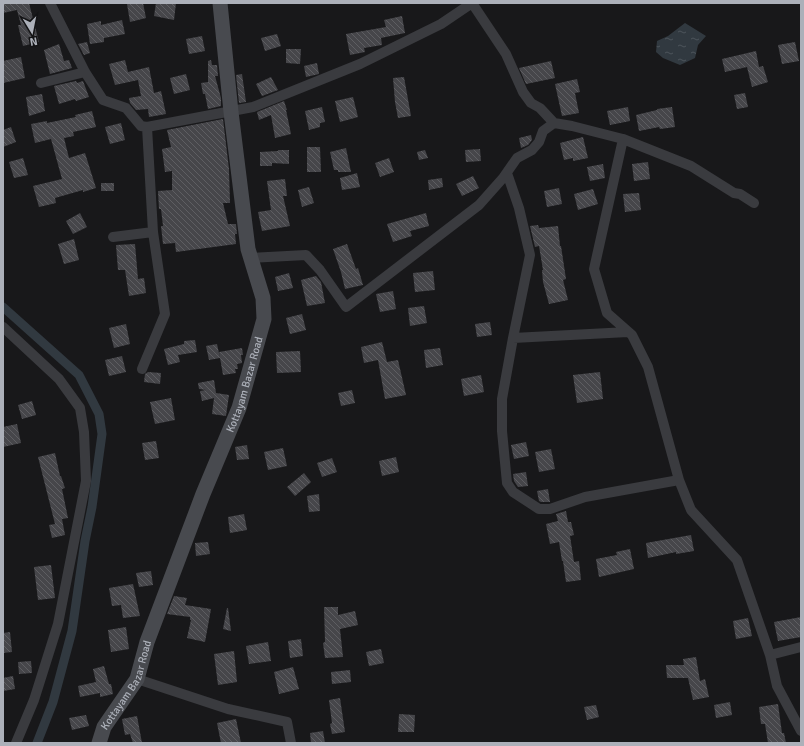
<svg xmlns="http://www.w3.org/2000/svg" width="804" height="746" font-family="Signika,sans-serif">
<defs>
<pattern id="water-ripples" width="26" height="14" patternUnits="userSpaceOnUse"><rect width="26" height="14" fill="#313940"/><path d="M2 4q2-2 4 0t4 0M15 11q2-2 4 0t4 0" fill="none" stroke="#4c535a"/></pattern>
<pattern id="building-back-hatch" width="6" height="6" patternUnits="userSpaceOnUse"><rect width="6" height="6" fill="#46464a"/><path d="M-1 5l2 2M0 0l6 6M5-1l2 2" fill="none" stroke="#5e5e62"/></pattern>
</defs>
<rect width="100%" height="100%" fill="#18181a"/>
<path fill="url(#water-ripples)" d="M685,23L706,36L698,45L695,58L680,65L663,58L656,52L657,41L668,36Z"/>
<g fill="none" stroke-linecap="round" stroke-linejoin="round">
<path stroke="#313940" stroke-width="9" d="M3,307L79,375L99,414L102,434L92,507L85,541L72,631L53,702L37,743"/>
</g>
<path fill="url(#building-back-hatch)" d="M3,3H29L39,42L23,46L18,25H21L17,10L3,13Z
M133,3H143L146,18L130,22L127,4Z
M156,3H176L174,20L154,16Z
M402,16L405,33L381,38L382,45L364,48L365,52L350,55L346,34L386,27L384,20Z
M122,20L125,34L104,38V42L90,44L87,24L101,21V25Z
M277,34L281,46L265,51L261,38Z
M202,36L205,51L189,54L186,39Z
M87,42L90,53L84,55L78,44Z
M795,42L799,61L782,64L778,45Z
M59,44L64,61L69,60L72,68L50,74L44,50Z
M286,49H301L300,64L286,63Z
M756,51L759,67L763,66L768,82L752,87L747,67L725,72L722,59Z
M21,57L25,78L3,83V61Z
M125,60L128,72L149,67L154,93L161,91L166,114L149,117L148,109L136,110L130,103L129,98L141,96L138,80L115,85L109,64Z
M211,60L212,65H217L218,76H215L221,98V106L208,109L205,94H203L201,83L208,82V61Z
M551,61L555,78L526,84L519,68Z
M317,63L319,74L306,77L304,66Z
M186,74L190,90L174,94L170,78Z
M242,74L246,102L239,103L236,75Z
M271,77L278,90L262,96L256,84Z
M404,77L411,116L398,118L395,102L393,78Z
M577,79L580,92L575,93L579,113L562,116L555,84Z
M76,81L77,83L83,81L89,97L76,101L75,99L59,104L54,86Z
M745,93L748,107L737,109L734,95Z
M42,94L45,111L29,116L26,97Z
M353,97L358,117L340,122L335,101Z
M284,101L287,110H286L291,134L275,138L271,115L259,120L257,112Z
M322,107L325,122L320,123V127L309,130L305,111Z
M628,107L630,121L610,125L607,111Z
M672,107L675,127L660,129L659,127L639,131L636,115L657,110V109Z
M92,111L96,127L73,132L74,136L64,138L69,158L85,153L96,188L83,192V190L55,198L56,203L39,207L33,186L62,179L51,139L35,143L31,124L47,121V123L76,117L75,115Z
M223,119L229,169L230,203H223L228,224H236L237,234H235L236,244L176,252L175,243L163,244L161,226H163L161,209H159L158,191L172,190V171L165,172L162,149L171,147L167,130Z
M121,123L125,140L110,144L105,127Z
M11,127L16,142L3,147V130Z
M531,135L532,140L528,145L521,148L519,138Z
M583,137L588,158L573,161V158L564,160L560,143Z
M307,147H320L321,172H307Z
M346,148L351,172H338V170H334L330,152Z
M480,149L481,161L466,162L465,150Z
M278,150H289V164L272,163V166H260V152L278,151Z
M425,150L428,158L419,160L417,152Z
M23,158L28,175L14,178L9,162Z
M389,158L394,172L380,177L375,163Z
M648,162L650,179L634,181L632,164Z
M603,164L605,178L590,181L587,167Z
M357,173L360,187L342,190L340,178Z
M473,176L479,188L462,196L456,184Z
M442,178L443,187L429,190L428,180Z
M285,179L287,196H283L290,226L262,231L258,212L271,210L267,181Z
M101,183H114V191H101Z
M309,187L314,203L302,207L298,190Z
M559,188L562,204L547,207L544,191Z
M593,189L598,204L578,210L574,194Z
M639,193L641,210L625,212L623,194Z
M80,213L87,227L73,234L66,221Z
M426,213L429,226L410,231L412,236L393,242L387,224Z
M538,225L539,228L558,226L560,246H561L566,279L563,280L568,300L549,304L543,282L542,270H543L539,246L535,247L530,226Z
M74,239L79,260L64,264L58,244Z
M135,244L138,279L144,278L146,293L129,296L125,270H118L116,245Z
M347,244L356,269L358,268L363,285L345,289L341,272L333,249Z
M433,271L435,290L415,292L413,273Z
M289,273L293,288L278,291L275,277Z
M316,276L321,282L325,303L307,306L301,280Z
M393,291L396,309L380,312L376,294Z
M424,306L427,323L410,326L408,308Z
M302,314L306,330L290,334L286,318Z
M490,322L492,335L477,337L475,324Z
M126,324L130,344L114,348L109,328Z
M195,340L197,352L178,355L180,362L168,365L164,349L184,344V341Z
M382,342L387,362L398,360L406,395L385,399L378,360L364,363L361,347Z
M217,344L220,358L209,360L206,346Z
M242,348L243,355H241L242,363L237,364L238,369H235L236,373L223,375L219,352Z
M440,348L443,365L426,368L424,350Z
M300,351L301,372L277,373L276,352Z
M122,356L126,372L109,376L105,360Z
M148,372L161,373L160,384L144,382L145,374Z
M600,372L603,399L577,403L573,375Z
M481,375L484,392L464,396L461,379Z
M214,380L216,393L229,395L226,416L212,414L214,398L202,401L200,391L206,390L199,389L198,383Z
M352,390L355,403L341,406L338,393Z
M171,398L175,420L155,424L150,402Z
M32,401L36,415L22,419L18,405Z
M17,424L21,443L3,447V427Z
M156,441L159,458L145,460L142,443Z
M526,442L529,456L514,459L511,445Z
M247,445L249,459L237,460L235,447Z
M283,448L287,466L268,470L264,452Z
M551,449L555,469L539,472L535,452Z
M55,453L60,476H61L65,488L62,489L68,518L62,519L65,535L52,538L49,525L55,524L38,457Z
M396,457L399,472L382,476L379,461Z
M332,458L337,472L322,477L317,463Z
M526,472L528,486L518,487L514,481L513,474Z
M304,473L311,482L295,496L287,487Z
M548,489L550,502H541L539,501L537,491Z
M319,494L320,511L309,512L307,496Z
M566,511L568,522H571L574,535L570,536L574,562L579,561L581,580L566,582L563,561H562L559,542L550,544L546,524L558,521L556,514Z
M244,514L247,530L230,533L228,517Z
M691,535L694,551L676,554V552L648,558L646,543Z
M208,542L210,554L196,556L195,543Z
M630,549L634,569L599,577L596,559L617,555L616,552Z
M51,565L55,598L38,600L34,567Z
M151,571L153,585L139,587L136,573Z
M133,584L140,616L123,618L121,605L112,606L109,588Z
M174,596L187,598L185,605L211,609L205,642L187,638L191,620H190V617L167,614Z
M324,607H338V615L355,611L358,625L340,629L343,657L325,658L323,643L325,642Z
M227,608H228L231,631L223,629Z
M801,617V637L778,641L774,622Z
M748,618L752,636L736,639L733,621Z
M126,627L129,649L111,652L108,630Z
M10,632L12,652L3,653V633Z
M301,639L303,656L290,658L288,641Z
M268,642L271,661L249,664L246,646Z
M381,649L384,663L369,666L366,652Z
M234,651L237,682L218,685L214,654Z
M696,657L700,681L705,679L709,697L693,700L688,678H667L666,665H684L683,659Z
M31,661L32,673L19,674L18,662Z
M104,666L109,684H111L113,694L100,697V693L80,697L78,686L96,682L93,669Z
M293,667L299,689L279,694L274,672Z
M350,670L351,682L332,684L331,672Z
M13,676L15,689L3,691V678Z
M340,698L345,732L332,734L330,724L332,723L329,700Z
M730,702L732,715L716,718L714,705Z
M778,704L782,733H784L786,743H768L765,724H761L759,707Z
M596,705L599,717L587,720L584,707Z
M399,714L415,715L414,732H398Z
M86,715L89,726L72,730L69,718Z
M137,716L142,743H133L130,734L125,735L122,719Z
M236,719L241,743H221L217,723Z
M323,731L325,743H311L310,733Z"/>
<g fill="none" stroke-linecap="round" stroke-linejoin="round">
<path stroke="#3a3b3f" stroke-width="10" d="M50,3L85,72L103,100L126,108L141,126L147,127L253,107L360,64L441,24L472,3
M472,3L506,54L523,92L531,103L540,108L554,123
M41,83L85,72
M623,139L594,269L607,313L632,335L648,367L679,480L691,510L737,560L770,655L777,686L801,731
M507,173L519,208L530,255L513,338L628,332
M113,237L153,232
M251,258L306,255L320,270L346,307L479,205L503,178L517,158L532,150L539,142L543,131L554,123L572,126L623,139L691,166L734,193L740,194L754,203
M3,327L59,379L80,408L84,432L86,481L58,624L34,700L16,743
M513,338L502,399V431L507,483L513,492L539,509H550L585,497L679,480
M142,369L165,314L153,232L147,127
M770,655L801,647
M137,679L228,709L287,722L291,743"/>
<path stroke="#484a4f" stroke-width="15" id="s1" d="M99,743L104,727L137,679L147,642L203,494L239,408L264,319L263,298L248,249L231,112L220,3"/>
</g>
<g text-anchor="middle" stroke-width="3.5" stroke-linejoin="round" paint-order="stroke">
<g font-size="11" fill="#acb0b9" stroke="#131315">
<text dy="4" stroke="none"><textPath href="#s1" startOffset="389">Kottayam Bazar Road</textPath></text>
<text dy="4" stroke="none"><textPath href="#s1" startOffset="65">Kottayam Bazar Road</textPath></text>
</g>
</g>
<rect width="804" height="746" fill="none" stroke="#acb0b9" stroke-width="8"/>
<g transform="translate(32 32) rotate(170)" stroke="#131315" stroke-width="3" paint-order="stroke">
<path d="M0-3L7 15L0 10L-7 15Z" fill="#acb0b9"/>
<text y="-6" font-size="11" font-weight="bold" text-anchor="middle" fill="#acb0b9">N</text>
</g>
</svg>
